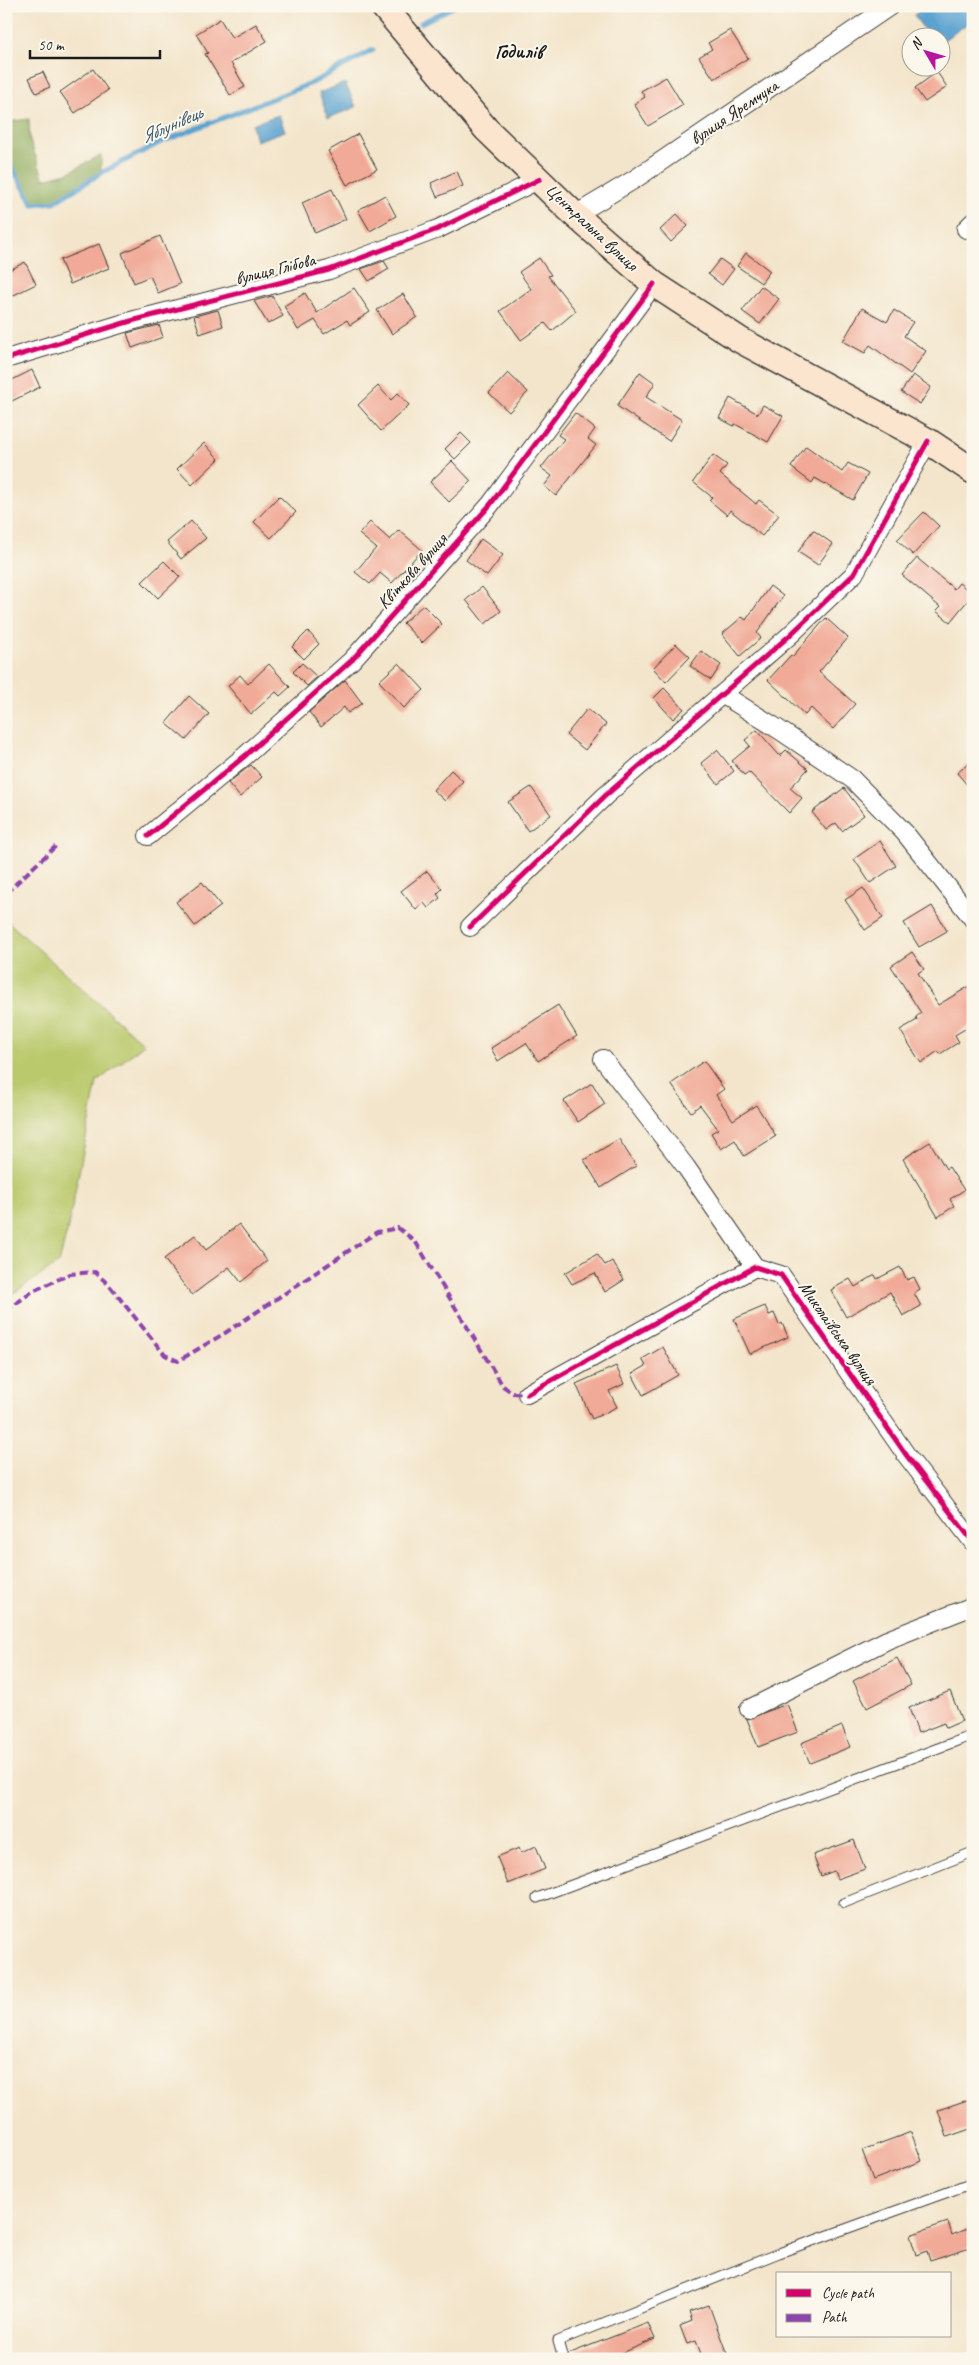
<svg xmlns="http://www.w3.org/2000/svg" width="979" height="2365" font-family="Caveat,sans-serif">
<rect width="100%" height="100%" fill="#fbf7ec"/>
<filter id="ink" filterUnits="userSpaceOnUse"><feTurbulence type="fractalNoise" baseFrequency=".02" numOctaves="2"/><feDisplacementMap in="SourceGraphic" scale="10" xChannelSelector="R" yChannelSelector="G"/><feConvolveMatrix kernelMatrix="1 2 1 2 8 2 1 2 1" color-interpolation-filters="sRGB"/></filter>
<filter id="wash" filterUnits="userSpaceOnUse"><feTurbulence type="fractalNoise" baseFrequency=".0096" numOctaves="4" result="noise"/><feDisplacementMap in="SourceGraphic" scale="20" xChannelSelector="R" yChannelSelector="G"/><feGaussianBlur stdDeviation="1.12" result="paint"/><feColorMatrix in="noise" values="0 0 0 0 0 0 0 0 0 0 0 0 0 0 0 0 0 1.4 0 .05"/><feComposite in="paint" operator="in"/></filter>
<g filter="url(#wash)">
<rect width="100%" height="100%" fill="#f3e5cb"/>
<path fill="#bac96c" stroke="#6b7244" d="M6,920L144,1044L97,1082L68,1227L59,1263L6,1298Z"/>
<path fill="#93ad60" stroke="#58643e" d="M29,119L30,141L44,179L67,173L101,155V173L54,202L33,204L6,157V122Z"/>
<path fill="#5aa2d0" stroke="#3b5f76" d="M926,6H968L973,13V20L942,41V38L929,37L914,15Z
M345,83L356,107L328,118L319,93Z
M279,115L285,131L256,141L252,124Z"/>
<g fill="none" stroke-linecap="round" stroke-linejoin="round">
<path stroke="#5aa2d0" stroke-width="5" d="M421,23L455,6
M6,157L33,204L54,202L101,173L159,143L312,83L373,50"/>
</g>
<g id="blocks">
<path fill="#f1aa97" d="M220,19L232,38L256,24L267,41L231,63L245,87L230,95L205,54L208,53L196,34Z
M730,30L748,58L714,79L699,57L712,49L708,43Z
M93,69L108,90L75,113L60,92Z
M43,72L50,87L36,93L29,78Z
M937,72L947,87L925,102L915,88Z
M666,77L683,105L648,126L634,104L645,97L641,91Z
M358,134L377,169L347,185L328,151Z
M457,171L463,186L437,197L431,183Z
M332,189L346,219L315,233L302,203Z
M385,195L396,216L370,231L358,210Z
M677,214L688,226L671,242L660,230Z
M160,236L180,284L158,293L150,276L134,283L122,253Z
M99,244L109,268L70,284L60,260Z
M746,253L770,271L761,283L737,266Z
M539,258L551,275L548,276L576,311L552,331L545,323L521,340L500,311L531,289L519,272Z
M720,259L734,269L722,285L708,274Z
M384,261L389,269L369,281L361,269Z
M25,262L36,284L6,299V272Z
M761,286L779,299L760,324L742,311Z
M354,288L370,312L350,325L347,320L324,334L315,320L298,330L284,306L305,293L317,313Z
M403,294L417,317L392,334L377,310Z
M272,296L283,316L268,324L254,301Z
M862,308L887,322L894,310L913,322L904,336L926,351L910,374L870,345L865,353L843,341Z
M218,310L223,326L200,334L194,316Z
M159,325L163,337L132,348L127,333Z
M32,370L40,387L6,404V383Z
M640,372L655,383L646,397L682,420L669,441L617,406Z
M508,373L528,392L509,412L489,393Z
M913,375L931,387L920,404L901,392Z
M378,386L391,400L398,393L409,405L381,431L358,405Z
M730,398L758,414L763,405L783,416L768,442L735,424L734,426L719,418Z
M575,413L595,429L588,439L596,445L556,496L544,486L552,476L541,468L564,439L558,435Z
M461,433L471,443L455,459L445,449Z
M204,443L219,459L192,485L177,469Z
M806,446L842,472L848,463L868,474L853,500L815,478L812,483L791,467Z
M713,455L727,465L720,474L756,504L759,500L779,515L762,536L730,510L727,515L709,500L712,497L693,482Z
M452,461L471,481L449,502L430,482Z
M279,496L296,512L271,538L254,522Z
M924,512L939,526L913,555L897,540Z
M191,521L206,538L181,559L167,542Z
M370,522L390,540L399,530L422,550L392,583L380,573L370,584L355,572L376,548L359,534Z
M813,530L833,544L818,565L798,552Z
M481,539L503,555L487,576L466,560Z
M917,558L954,589L959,583L973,594L950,622L936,611L940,607L902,575Z
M164,561L180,577L158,598L142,582Z
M770,586L783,596L757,633L761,638L740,656L722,634L742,617L746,620Z
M482,587L501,611L485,624L466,600Z
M423,605L442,624L422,643L403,623Z
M826,618L848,638L819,672L855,704L833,729L811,708L805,715L768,680L791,655L792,657Z
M308,631L319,644L304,659L292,647Z
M676,644L690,657L666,682L653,668Z
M701,651L721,665L711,680L690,666Z
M302,663L317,677L307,686L293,672Z
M399,663L424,690L404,708L379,681Z
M269,664L290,687L280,696L276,692L251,714L228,686L240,675L248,684Z
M345,680L362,703L348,713L344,707L321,727L309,712Z
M664,688L684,709L673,719L654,698Z
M189,696L209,714L186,740L166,723Z
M587,709L606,724L585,750L566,735Z
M757,730L780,756L786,750L808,769L790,788L802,798L789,813L749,772L744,775L732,761L750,746L745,740Z
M717,750L734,771L718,784L701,763Z
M973,760V792L957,773Z
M251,765L262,777L240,797L228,783Z
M451,770L463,781L445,801L433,790Z
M531,787L551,815L528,831L508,802Z
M844,788L864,815L842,831L836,823L826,830L812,812Z
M880,841L896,866L870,883L854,859Z
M427,871L442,889L437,894L440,898L428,908L424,903L416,910L401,891Z
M202,882L221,906L195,926L176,902Z
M863,888L883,918L865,930L845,900Z
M932,906L947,931L919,947L904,923Z
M912,952L924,969L918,973L938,1005L973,984V1024L955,1035L959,1042L940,1054L938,1051L921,1063L900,1030L917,1020L916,1017L921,1013L891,966Z
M558,1005L577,1036L538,1061L526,1043L498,1061L491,1048Z
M704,1061L724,1089L716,1095L733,1120L756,1105L776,1136L744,1156L735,1140L721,1149L711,1133L718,1129L700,1105L691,1112L671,1084Z
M592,1083L605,1104L578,1122L564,1101Z
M619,1139L636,1166L601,1188L584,1160Z
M930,1142L946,1169L949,1167L964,1190L950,1199L954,1206L938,1217L903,1159Z
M239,1224L267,1261L241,1282L229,1267L192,1295L164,1259L195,1235L206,1250Z
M597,1254L605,1265L612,1261L624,1280L605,1292L595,1273L572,1284L565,1273Z
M900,1267L907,1280L914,1277L920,1289L914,1293L921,1306L903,1316L890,1292L846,1317L831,1290L850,1279L855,1287L875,1275L877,1279Z
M765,1306L769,1315L774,1313L779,1325L782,1323L788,1337L750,1354L734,1319Z
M663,1347L678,1375L643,1395L632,1374L646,1366L642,1359Z
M616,1366L624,1384L609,1391L617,1407L592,1419L576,1384Z
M897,1658L911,1685L867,1708L853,1681Z
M950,1691L962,1721L946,1728L944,1723L918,1733L909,1708Z
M787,1704L798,1732L758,1747L747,1719Z
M842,1726L850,1747L810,1763L801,1743Z
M854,1840L865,1869L837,1879L834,1871L821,1876L813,1855Z
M536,1846L545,1869L508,1884L497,1857L519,1848L521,1853Z
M973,2098V2128L947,2137L938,2110Z
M911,2132L922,2161L873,2180L862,2150Z
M948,2222L952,2235L973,2226V2247L930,2261L927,2251L916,2255L910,2235Z
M709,2305L722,2341L729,2359H703L696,2341L687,2344L680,2326L692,2321L689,2312Z
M648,2323L655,2339L608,2359H569L568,2354Z"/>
</g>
</g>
<g filter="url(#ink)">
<use href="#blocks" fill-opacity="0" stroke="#3c3a36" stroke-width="1"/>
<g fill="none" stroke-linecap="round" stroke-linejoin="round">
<defs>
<path id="lane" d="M537,1898L973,1735
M844,1903L973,1852
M563,2359L558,2341L779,2253L973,2183"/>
<path id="street" d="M575,215L635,179L890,6
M966,229L973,222
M6,359L131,321L329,270L438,229L540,179
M722,694L778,729L852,779L905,833L973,919
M148,836L246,755L352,660L490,505L654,284
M470,927L605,796L789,636L854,574L928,441
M603,1059L686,1167L755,1267
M527,1394L755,1267L781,1275L907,1456L973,1542
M749,1709L887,1640L973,1606"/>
<path id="secondary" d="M383,6L486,129L575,215L654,284L740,340L928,441L973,471"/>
</defs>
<use href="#lane" stroke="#3c3a36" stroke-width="11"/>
<use href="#street" stroke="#3c3a36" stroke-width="20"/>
<use href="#secondary" stroke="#3c3a36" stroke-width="28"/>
<use href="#lane" stroke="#fff" stroke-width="9"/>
<use href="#street" stroke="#fff" stroke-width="18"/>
<use href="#secondary" stroke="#fbe5cf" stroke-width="25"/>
<path stroke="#8e44ad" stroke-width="4" stroke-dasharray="8 4" stroke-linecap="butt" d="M6,893L57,845
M6,1311L33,1291L70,1274L95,1272L109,1285L165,1355L178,1361L225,1333L377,1232L398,1228L415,1241L503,1386L513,1393L527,1394"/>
<defs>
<path id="cycleway" d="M6,359L131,321L329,270L438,229L540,179
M148,836L246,755L352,660L490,505L654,284
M470,927L605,796L789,636L854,574L928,441
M527,1394L755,1267L781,1275L907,1456L973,1542"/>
</defs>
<use href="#cycleway" stroke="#fbf7ec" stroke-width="8"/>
<use href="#cycleway" stroke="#d6006c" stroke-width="5"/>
</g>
</g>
<g text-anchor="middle" stroke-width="4" stroke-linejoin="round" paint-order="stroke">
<g font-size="18" fill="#1c1c1c" stroke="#fbf7ec">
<text transform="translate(734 112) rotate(-34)" y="6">вулиця Яремчука</text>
<text transform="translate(592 227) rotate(43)" y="6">Центральна вулиця</text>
<text transform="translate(275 269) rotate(-14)" y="6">вулиця Глібова</text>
<text transform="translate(412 571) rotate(-48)" y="6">Квіткова вулиця</text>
<text transform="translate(838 1333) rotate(55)" y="6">Миколаївська вулиця</text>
</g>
<g font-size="19" font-style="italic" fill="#38586d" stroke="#fbf7ec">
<text transform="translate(171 124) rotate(-24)" y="7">Яблунівець</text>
</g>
<g font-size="20" font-weight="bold" fill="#1c1c1c" stroke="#fbf7ec">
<text x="519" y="58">Годилів</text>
</g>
</g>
<rect width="979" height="2365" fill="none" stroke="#fbf7ec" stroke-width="25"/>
<rect x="776" y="2272" width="175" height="65" fill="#fbf7ec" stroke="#a29f99"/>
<rect x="786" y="2289" width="25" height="8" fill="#d6006c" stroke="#a29f99"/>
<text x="822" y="2298" font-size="15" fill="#1c1c1c">Cycle path</text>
<rect x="786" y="2314" width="25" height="8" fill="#8e44ad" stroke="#a29f99"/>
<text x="822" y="2322" font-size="15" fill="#1c1c1c">Path</text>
<g transform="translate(926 52) rotate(308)"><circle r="24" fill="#fbf7ec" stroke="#a29f99"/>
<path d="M0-4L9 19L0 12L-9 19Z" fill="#b5179e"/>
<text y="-8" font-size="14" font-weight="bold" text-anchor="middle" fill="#1c1c1c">N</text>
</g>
<path d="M30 50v8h130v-8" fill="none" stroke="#1c1c1c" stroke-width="2.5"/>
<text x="38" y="50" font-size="15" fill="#1c1c1c" stroke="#fbf7ec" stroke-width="4" paint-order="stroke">50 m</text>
</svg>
